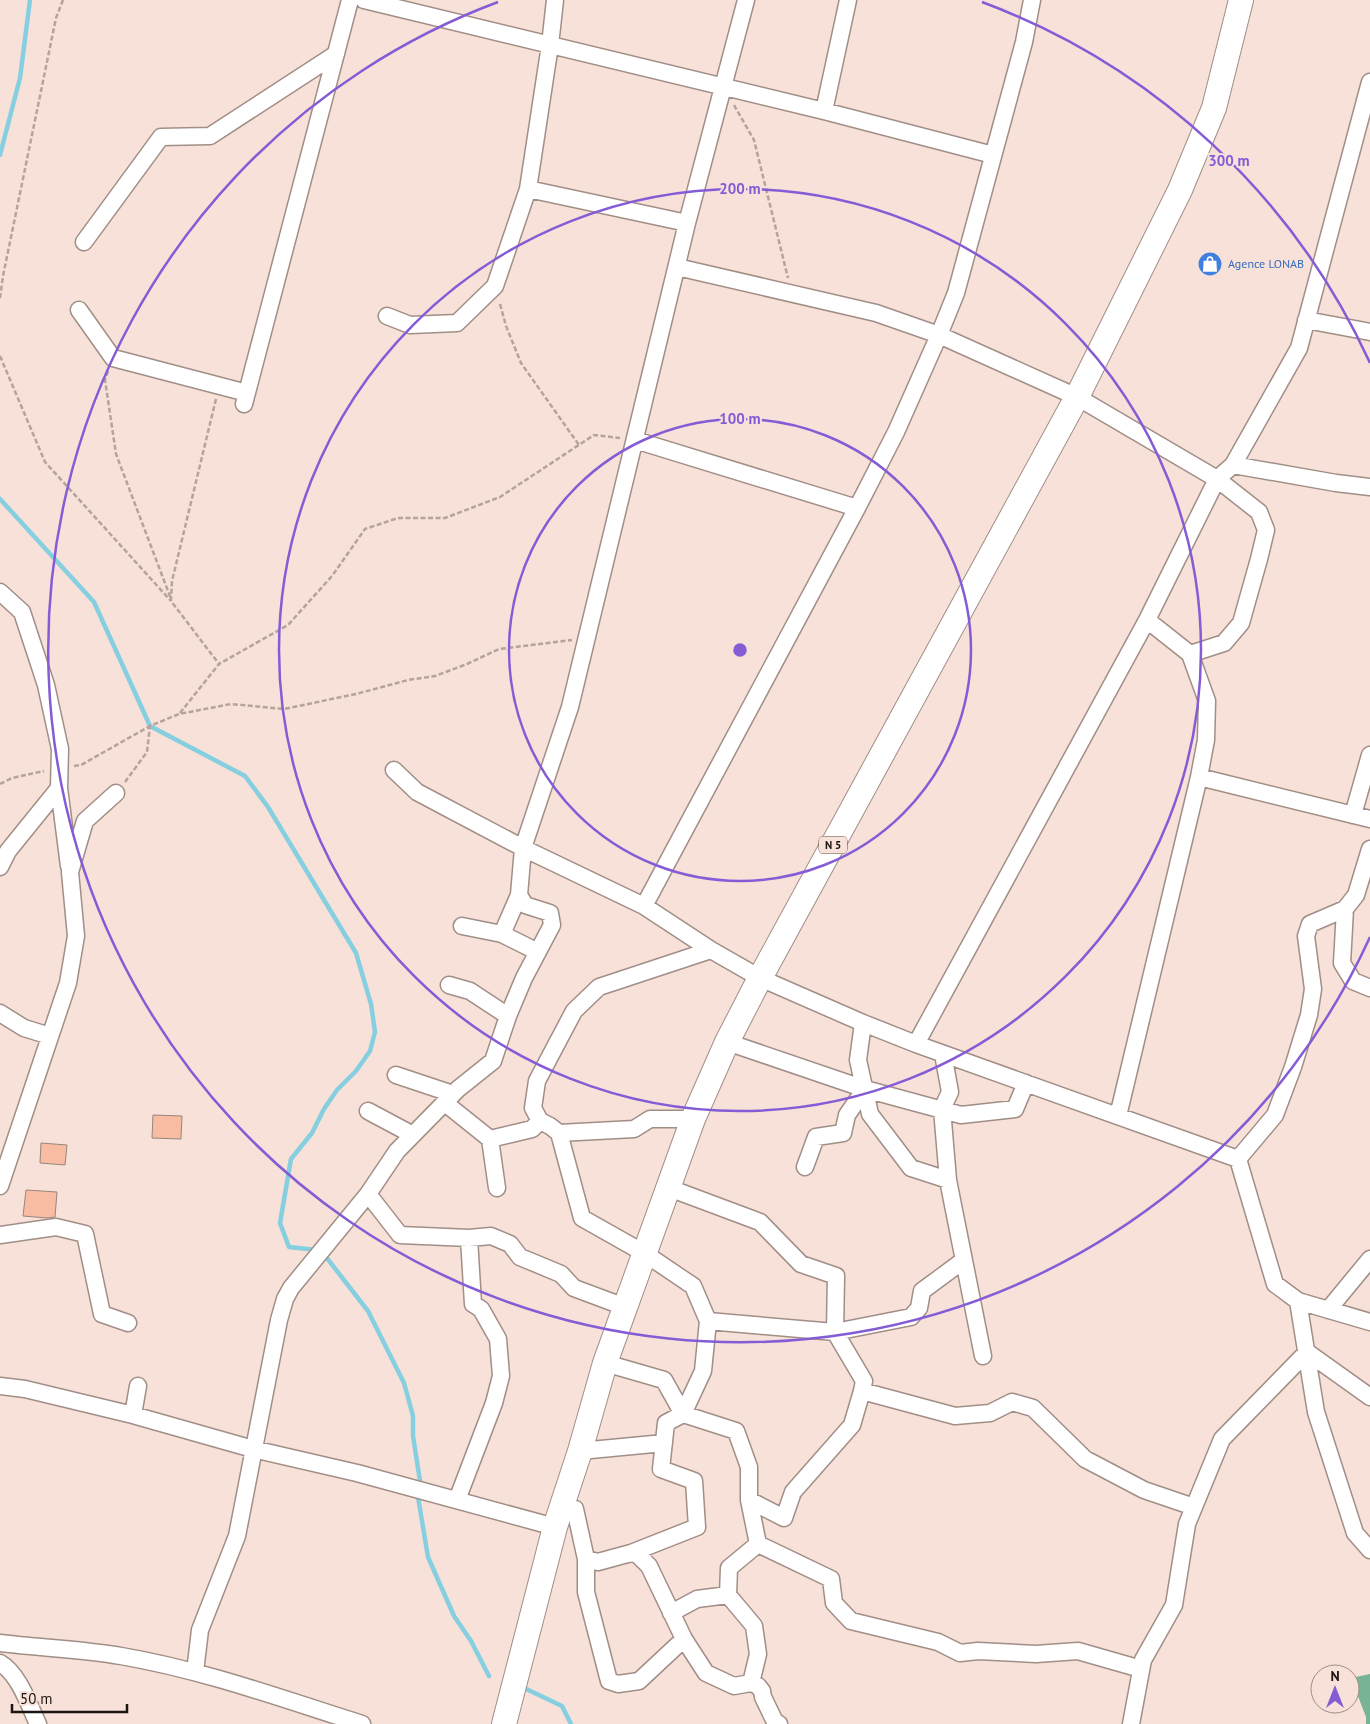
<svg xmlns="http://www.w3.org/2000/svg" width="1370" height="1724" font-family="'PT Sans',sans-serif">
<rect width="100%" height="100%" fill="#f7e1d8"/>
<path fill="#77b394" d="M1370,1674V1724H1366V1717L1351,1678Z"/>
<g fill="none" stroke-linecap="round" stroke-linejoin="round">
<path stroke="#85cfe0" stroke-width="4.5" d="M0,155L20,78L30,0
M0,499L94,602L150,726L245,776L268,807L356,953L371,1004L375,1032L370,1051L356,1071L337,1090L324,1109L312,1133L291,1159L280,1223L289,1247L317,1250
M323,1253L368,1311L404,1383L413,1416V1436L420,1481
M418,1497L428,1557L454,1616L471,1641L489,1676
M522,1687L562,1706L571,1724"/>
</g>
<path fill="#f8bca3" stroke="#98857d" d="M153,1115L182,1116L181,1139L152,1138Z
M41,1143L67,1145L65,1165L40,1163Z
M26,1190L57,1192L55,1217L47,1218L23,1216Z"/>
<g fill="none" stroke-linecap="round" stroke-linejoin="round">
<defs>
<path id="minor" d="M364,0L824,111L993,155
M824,111L848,0
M528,189L687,223
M84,242L161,137L210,136L336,54
M677,267L876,313L939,335L1077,397L1217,479L1259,512L1266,530L1259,559L1241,623L1224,643L1190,654
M79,310L113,358L247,393
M387,316L410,325L457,323L495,286L528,189L550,45L555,0
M1306,320L1370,332
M244,404L350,0
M635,440L857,508
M1233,465L1336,483L1370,487
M0,592L22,612L46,685L60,749L59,788L69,866
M394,770L417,792L523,848L644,906L711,950L760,978L863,1023L916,1044L1238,1159L1275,1284L1298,1301L1370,1322
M1199,777L1370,819
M1353,815L1370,755
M0,867L8,851L59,788
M644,906L857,508L896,432L939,335L956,293L1024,42L1032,0
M1345,909L1342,963L1353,981L1370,988
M462,926L502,934L538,952
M502,934L519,895
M449,985L470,991L508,1016
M0,1013L24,1028L50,1036
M863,1023L858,1060L870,1114L911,1168L948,1180L983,1356
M727,1042L865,1089L961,1115L1015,1109L1026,1083
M916,1044L1147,620L1217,479L1233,465L1299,348L1370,82
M943,1054L950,1092L942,1109L948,1180
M396,1075L453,1094
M445,1103L490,1139L532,1129L540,1121
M368,1111L413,1135
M1118,1116L1199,777L1206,740L1207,701L1190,654L1147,620
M559,1133L634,1129L650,1119H693
M490,1139L497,1188
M1238,1159L1275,1115L1293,1067L1309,1015L1313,989L1306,936L1310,924L1345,909L1356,895L1370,849
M805,1167L816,1137L843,1133L847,1115L865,1089
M0,1186L68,983L76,936L70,872L85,821L116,793
M669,1188L760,1222L801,1264L836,1276L835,1332L864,1381L862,1391L955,1416L990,1413L1012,1402L1033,1408L1085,1459L1144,1490L1194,1507
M368,1194L400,1235L469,1238L491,1236L510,1244L520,1257L561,1274L574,1288L625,1307
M0,1235L56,1227L85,1234L102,1314L128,1323
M1298,1301L1316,1412L1355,1533L1370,1550
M1328,1310L1370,1259
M708,1321L835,1332L911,1317L919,1308L922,1291L964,1260
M605,1363L664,1380L683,1414L736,1431L749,1467V1500L758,1544
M0,1386L25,1389L133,1415L253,1449L357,1473L555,1527
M133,1415L138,1386
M580,1451L664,1443
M457,1500L494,1403L501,1376L498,1339L481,1309L473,1304L469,1238
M749,1500L784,1518L793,1492L852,1425L862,1391
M561,1509H575L586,1559L598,1562L631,1553L637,1554L649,1566L684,1639L706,1673L734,1686L751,1683L758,1686L762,1691L763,1697L775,1722L779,1724
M631,1553L697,1527L694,1481L661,1469L666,1423L683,1414L703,1371L708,1321L693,1286L644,1253L582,1218L559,1133L550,1126L540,1121L533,1108L537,1081L574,1011L599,987L711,950
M586,1559V1592L609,1681L618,1684L639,1681L684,1639
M671,1613L697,1599L728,1595
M0,1643C40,1648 81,1649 121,1656C203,1670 283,1699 362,1724
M0,1663C19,1674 29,1705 38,1724
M195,1672L200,1630L237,1536L279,1320L285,1299L291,1288L368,1194L397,1151L458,1089L493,1061L508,1016L524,978L552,925L550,913L525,905L519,895L523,848L570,707L687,223L746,0
M751,1683L758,1654L754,1626L728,1595L729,1568L758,1544L831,1579L834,1603L851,1621L938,1642L960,1653L978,1651L1036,1654L1078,1651L1141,1669
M1131,1724L1143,1660L1174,1605L1187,1524L1222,1439L1307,1352L1370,1397"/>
<path id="highway" d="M504,1724L555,1527L580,1451L605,1363L693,1119L727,1042L760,978L1077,397L1180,190L1214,108L1241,0"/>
</defs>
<use href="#minor" stroke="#a18e86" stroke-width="19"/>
<use href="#highway" stroke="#a18e86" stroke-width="26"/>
<path stroke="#b5a39c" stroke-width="2.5" stroke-dasharray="5 2.5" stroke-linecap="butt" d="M734,105L754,140L788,278
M0,298L3,276L56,18L63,0
M500,304L506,326L521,363L579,445
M0,356L45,462L171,601
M108,371L105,380L116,454L171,599
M216,399L172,581L171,601L219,664
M180,713L219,664L288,625L332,576L365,529L398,518H445L500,497L594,435L620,438
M74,766L81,765L150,726L179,714L231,704L284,709L356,694L408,680L435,676L467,664L499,649L572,640
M125,782L147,752L150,726
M0,784L12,778L44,771"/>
<use href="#minor" stroke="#fff" stroke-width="16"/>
<use href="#highway" stroke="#fff" stroke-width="24"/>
</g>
<g fill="none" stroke="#855cd6" stroke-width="2.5">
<circle cx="740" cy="650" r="231"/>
<circle cx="740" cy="650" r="461"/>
<path d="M1370 937A692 692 0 1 1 498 2M982 2A692 692 0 0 1 1370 363"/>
</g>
<defs>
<symbol id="shop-disc" viewBox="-11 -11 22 22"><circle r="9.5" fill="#3f7fe0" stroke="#f7e1d8"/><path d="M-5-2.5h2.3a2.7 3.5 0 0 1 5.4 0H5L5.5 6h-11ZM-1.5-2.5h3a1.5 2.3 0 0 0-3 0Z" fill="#fff"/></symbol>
</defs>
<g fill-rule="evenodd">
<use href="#shop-disc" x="1196" y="250" width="28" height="28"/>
</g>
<g text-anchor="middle" stroke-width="4" stroke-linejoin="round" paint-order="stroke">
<rect fill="#f7e1d8" stroke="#5e524d" stroke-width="1" x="819" y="836.5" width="28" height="17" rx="4"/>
<g font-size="11" font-weight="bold" fill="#1c1411">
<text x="833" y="849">N 5</text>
</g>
<g font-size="12" fill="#366cbe" stroke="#f7e1d8" text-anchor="start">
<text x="1228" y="268">Agence LONAB</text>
</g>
</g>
<circle cx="740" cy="650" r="8" fill="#855cd6" stroke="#f7e1d8" stroke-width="2.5"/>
<g font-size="15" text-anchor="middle" font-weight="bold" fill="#855cd6" stroke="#f7e1d8" stroke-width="4" stroke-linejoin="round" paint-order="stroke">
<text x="1229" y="166">300 m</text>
<text x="740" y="194">200 m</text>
<text x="740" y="424">100 m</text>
</g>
<g transform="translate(1335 1689)"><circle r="24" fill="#f7e1d8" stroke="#9f8f88"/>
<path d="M0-4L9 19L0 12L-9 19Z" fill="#855cd6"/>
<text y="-8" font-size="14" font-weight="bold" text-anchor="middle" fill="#1c1411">N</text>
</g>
<path d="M12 1704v8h115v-8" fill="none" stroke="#1c1411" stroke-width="2.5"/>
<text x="20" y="1704" font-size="15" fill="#1c1411" stroke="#f7e1d8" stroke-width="4" paint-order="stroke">50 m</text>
</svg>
